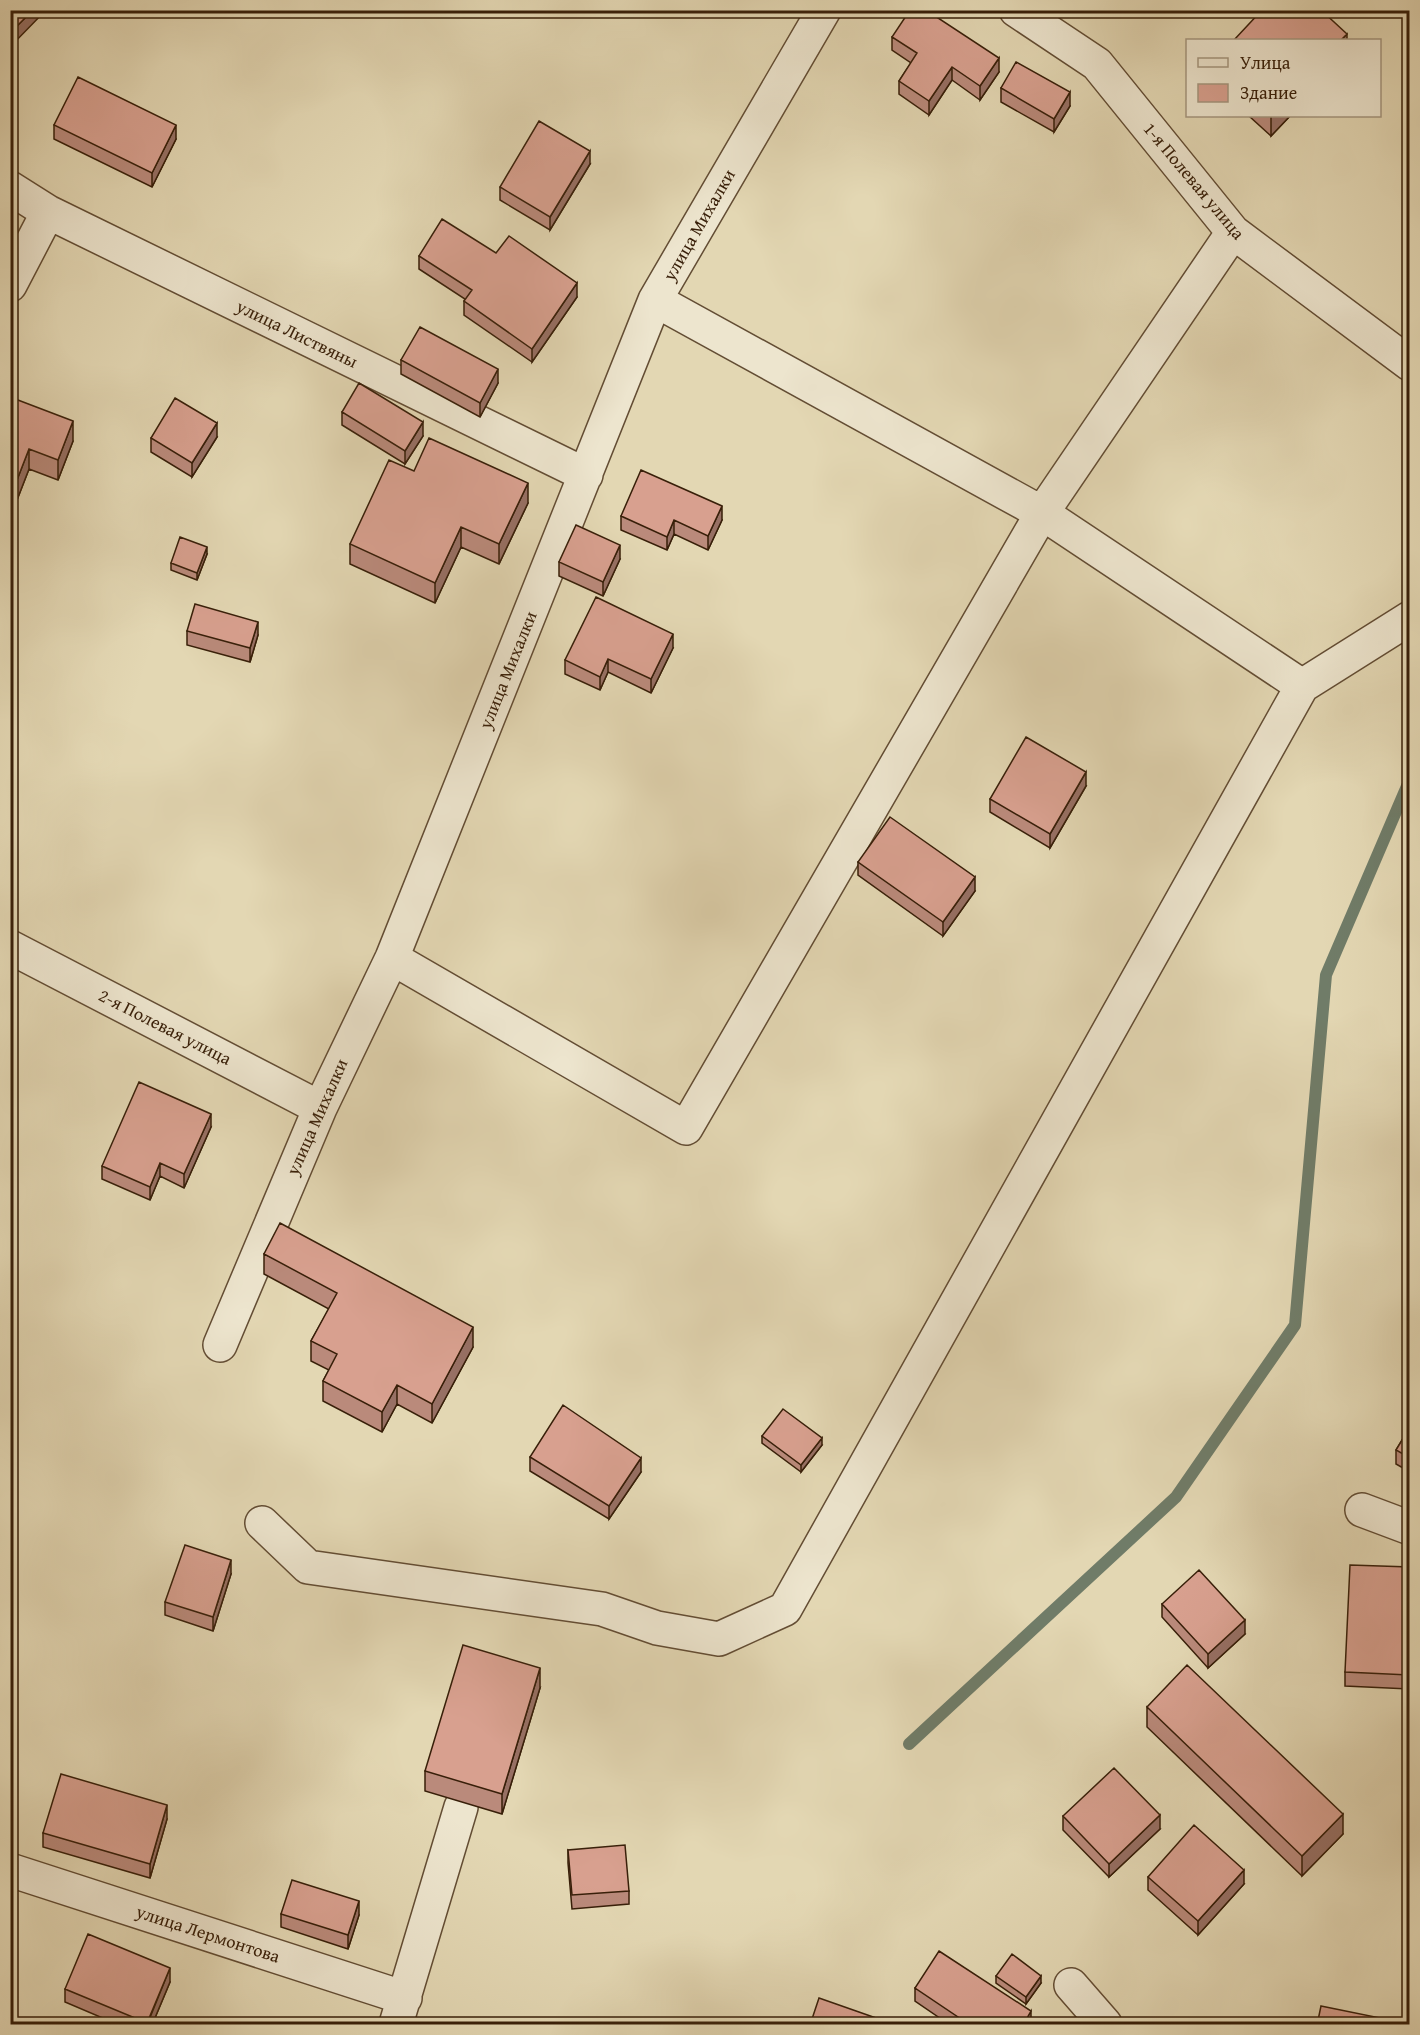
<svg xmlns="http://www.w3.org/2000/svg" width="1420" height="2035" font-family="'Gentium Book Plus',serif">
<rect width="100%" height="100%" fill="#e3d7b3"/>
<filter id="stains"><feTurbulence type="fractalNoise" baseFrequency=".00333" numOctaves="4"/><feColorMatrix values="0 0 0 0 .2 0 0 0 0 .09 0 0 0 0 .02 0 0 0 .5 -.17"/></filter>
<radialGradient id="worn" r=".72"><stop offset=".6" stop-color="#630" stop-opacity="0"/><stop offset="1" stop-color="#630" stop-opacity=".3"/></radialGradient>
<g fill="none" stroke-linecap="round" stroke-linejoin="round">
<path stroke="#707c68" stroke-width="12" d="M909,1744L1176,1497L1295,1325L1326,975L1410,779"/>
<defs>
<path id="minor" d="M1016,10L1097,64L1233,232L1410,364
M10,188L48,212L586,475
M10,285L48,212
M655,300L1042,513L1233,232
M10,947L320,1108
M392,958L686,1128L1042,513L1302,686
M220,1345L320,1108L392,958L655,300L824,10
M1362,1510L1410,1528
M262,1523L308,1567L602,1609L657,1628L719,1639L785,1609L1302,686L1410,618
M10,1870L405,1998
M1071,1985L1105,2024
M396,2024L461,1807"/>
</defs>
<use href="#minor" stroke="#634d34" stroke-width="36"/>
<use href="#minor" stroke="#ede5ce" stroke-width="33"/>
</g>
<path fill="#ba8a7b" stroke="#381f09" stroke-width="1.5" d="M892,37L999,72L980,100L952,80L929,115L899,94V81L911,63L892,50Z
M1001,88L1070,106L1054,132L1001,102Z
M1249,116H1290L1271,136Z
M54,125L176,139L152,187L54,139Z
M590,164L550,230L500,200V187Z
M496,253L577,297L532,362L464,315V301L465,299L419,269V256Z
M401,360L498,383L480,417L401,374Z
M10,397L73,441L58,480L29,469L10,518Z
M342,412L423,436L405,464L342,425Z
M217,437L192,477L151,452V438Z
M414,471L528,503L499,564L461,547L435,603L350,564V544Z
M621,516L722,520L708,550L674,534L667,550L621,530Z
M207,554L197,580L171,570V563Z
M620,559L603,596L559,576V562Z
M187,631L258,635L250,662L187,645Z
M673,648L651,693L608,672L600,690L565,674V660Z
M1086,786L1050,848L990,812V799Z
M858,862L975,891L943,936L858,875Z
M211,1127L184,1188L160,1176L150,1200L102,1179V1166Z
M264,1254L473,1347L432,1423L397,1404L382,1432L323,1401V1381L329,1370L311,1361V1341L329,1309L264,1274Z
M1410,1427V1472L1396,1464V1450Z
M762,1436L822,1445L801,1472L762,1443Z
M530,1457L641,1472L609,1519L530,1471Z
M1410,1567L1409,1689L1345,1686V1672Z
M231,1574L213,1631L165,1615V1602Z
M1162,1604L1245,1634L1208,1668L1162,1617Z
M540,1688L502,1814L425,1791V1771Z
M1147,1707L1343,1834L1302,1876L1147,1727Z
M1063,1816L1160,1829L1109,1877L1063,1830Z
M167,1819L150,1878L43,1847V1833Z
M568,1850L629,1891V1904L572,1909L568,1863Z
M1148,1877L1244,1884L1198,1935L1148,1890Z
M281,1914L359,1915L348,1949L281,1927Z
M996,1976L1041,1983L1026,2004L996,1983Z
M170,1982L152,2025H119L65,2002V1989Z
M915,1988L1031,2025H950L915,2001Z"/>
<path fill="#977064" stroke="#381f09" stroke-width="1.5" d="M33,10H46L10,47V33Z
M1347,34V40H1341Z
M999,58V72L980,100V86Z
M952,67V80L929,115V101Z
M1070,92V106L1054,132V119Z
M1271,116H1290L1271,136Z
M176,125V139L152,187V173Z
M590,151V164L550,230V217Z
M577,283V297L532,362V349Z
M498,369V383L480,417V403Z
M73,421V441L58,480V460Z
M423,422V436L405,464V451Z
M217,423V437L192,477V463Z
M29,449V469L10,518V498Z
M528,483V503L499,564V544Z
M722,506V520L708,550V536Z
M674,520V534L667,550V537Z
M461,527V547L435,603V583Z
M620,545V559L603,596V582Z
M207,547V554L197,580V573Z
M258,622V635L250,662V648Z
M673,634V648L651,693V679Z
M608,659V672L600,690V677Z
M1086,772V786L1050,848V834Z
M975,877V891L943,936V922Z
M211,1114V1127L184,1188V1174Z
M160,1163V1176L150,1200V1187Z
M473,1327V1347L432,1423V1404Z
M397,1385V1404L382,1432V1412Z
M822,1438V1445L801,1472V1465Z
M641,1458V1472L609,1519V1506Z
M231,1560V1574L213,1631V1617Z
M1245,1620V1634L1208,1668V1654Z
M540,1668V1688L502,1814V1794Z
M167,1805V1819L150,1878V1864Z
M1343,1814V1834L1302,1876V1856Z
M1160,1815V1829L1109,1877V1864Z
M1244,1870V1884L1198,1935V1921Z
M359,1901V1915L348,1949V1935Z
M170,1968V1982L152,2025H147Z
M1041,1976V1983L1026,2004V1997Z
M1031,2011V2025H1023Z"/>
<path fill="#d8a08f" stroke="#381f09" stroke-width="1.5" d="M10,10H33L10,33Z
M910,10H926L999,58L980,86L952,67L929,101L899,81L917,53L892,37Z
M1262,10H1321L1347,34L1341,40H1234Z
M1016,62L1070,92L1054,119L1001,88Z
M78,77L176,125L152,173L54,125Z
M539,121L590,151L550,217L500,187Z
M442,219L496,253L509,236L577,283L532,349L464,301L472,290L419,256Z
M420,327L498,369L480,403L401,360Z
M359,383L423,422L405,451L342,412Z
M10,397L73,421L58,460L29,449L10,498Z
M175,398L217,423L192,463L151,438Z
M429,438L528,483L499,544L461,527L435,583L350,544L389,460L414,471Z
M641,470L722,506L708,536L674,520L667,537L621,516Z
M576,525L620,545L603,582L559,562Z
M180,537L207,547L197,573L171,563Z
M596,597L673,634L651,679L608,659L600,677L565,660Z
M195,604L258,622L250,648L187,631Z
M1026,737L1086,772L1050,834L990,799Z
M890,817L975,877L943,922L858,862Z
M139,1082L211,1114L184,1174L160,1163L150,1187L102,1166Z
M280,1223L473,1327L432,1404L397,1385L382,1412L323,1381L337,1354L311,1341L337,1293L264,1254Z
M563,1405L641,1458L609,1506L530,1457Z
M783,1409L822,1438L801,1465L762,1436Z
M1410,1427V1458L1396,1450Z
M185,1545L231,1560L213,1617L165,1602Z
M1350,1565L1410,1567L1409,1675L1345,1672Z
M1199,1570L1245,1620L1208,1654L1162,1604Z
M463,1645L540,1668L502,1794L425,1771Z
M1187,1665L1343,1814L1302,1856L1147,1707Z
M1114,1768L1160,1815L1109,1864L1063,1816Z
M61,1774L167,1805L150,1864L43,1833Z
M1194,1825L1244,1870L1198,1921L1148,1877Z
M625,1845L629,1891L572,1895L568,1850Z
M292,1880L359,1901L348,1935L281,1914Z
M88,1934L170,1968L147,2023L65,1989Z
M939,1951L1031,2011L1023,2025H970L915,1988Z
M1012,1954L1041,1976L1026,1997L996,1976Z
M819,1998L896,2025H810Z
M1321,2006L1390,2020L1389,2025H1317Z"/>
<g text-anchor="middle" stroke-width="4.5" stroke-linejoin="round" paint-order="stroke">
<g font-size="18" fill="#381f09" stroke="#ede5ce">
<text transform="translate(1194 181) rotate(50)" y="6">1-я Полевая улица</text>
<text transform="translate(699 225) rotate(-60)" y="6">улица Михалки</text>
<text transform="translate(297 334) rotate(26)" y="6">улица Листвяны</text>
<text transform="translate(508 670) rotate(-68)" y="6">улица Михалки</text>
<text transform="translate(165 1027) rotate(27)" y="6">2-я Полевая улица</text>
<text transform="translate(317 1117) rotate(-66)" y="6">улица Михалки</text>
<text transform="translate(208 1934) rotate(18)" y="6">улица Лермонтова</text>
</g>
</g>
<rect width="1420" height="2035" fill="none" stroke="#e3d7b3" stroke-width="36"/>
<rect x="12" y="12" width="1396" height="2011" fill="none" stroke="#381f09" stroke-width="3"/>
<rect x="18" y="18" width="1384" height="1999" fill="none" stroke="#381f09" stroke-width="1.5"/>
<rect x="1186" y="39" width="195" height="78" fill="#ede5ce" stroke="#a5967f" stroke-width="1.5"/>
<rect x="1198" y="58" width="30" height="9" fill="#ede5ce" stroke="#a5967f" stroke-width="1.5"/>
<text x="1240" y="69" font-size="18" fill="#381f09">Улица</text>
<rect x="1198" y="84" width="30" height="18" fill="#d8a08f" stroke="#a5967f" stroke-width="1.5"/>
<text x="1240" y="99" font-size="18" fill="#381f09">Здание</text>
<rect width="100%" height="100%" filter="url(#stains)"/>
<rect width="100%" height="100%" fill="url(#worn)"/>
</svg>
